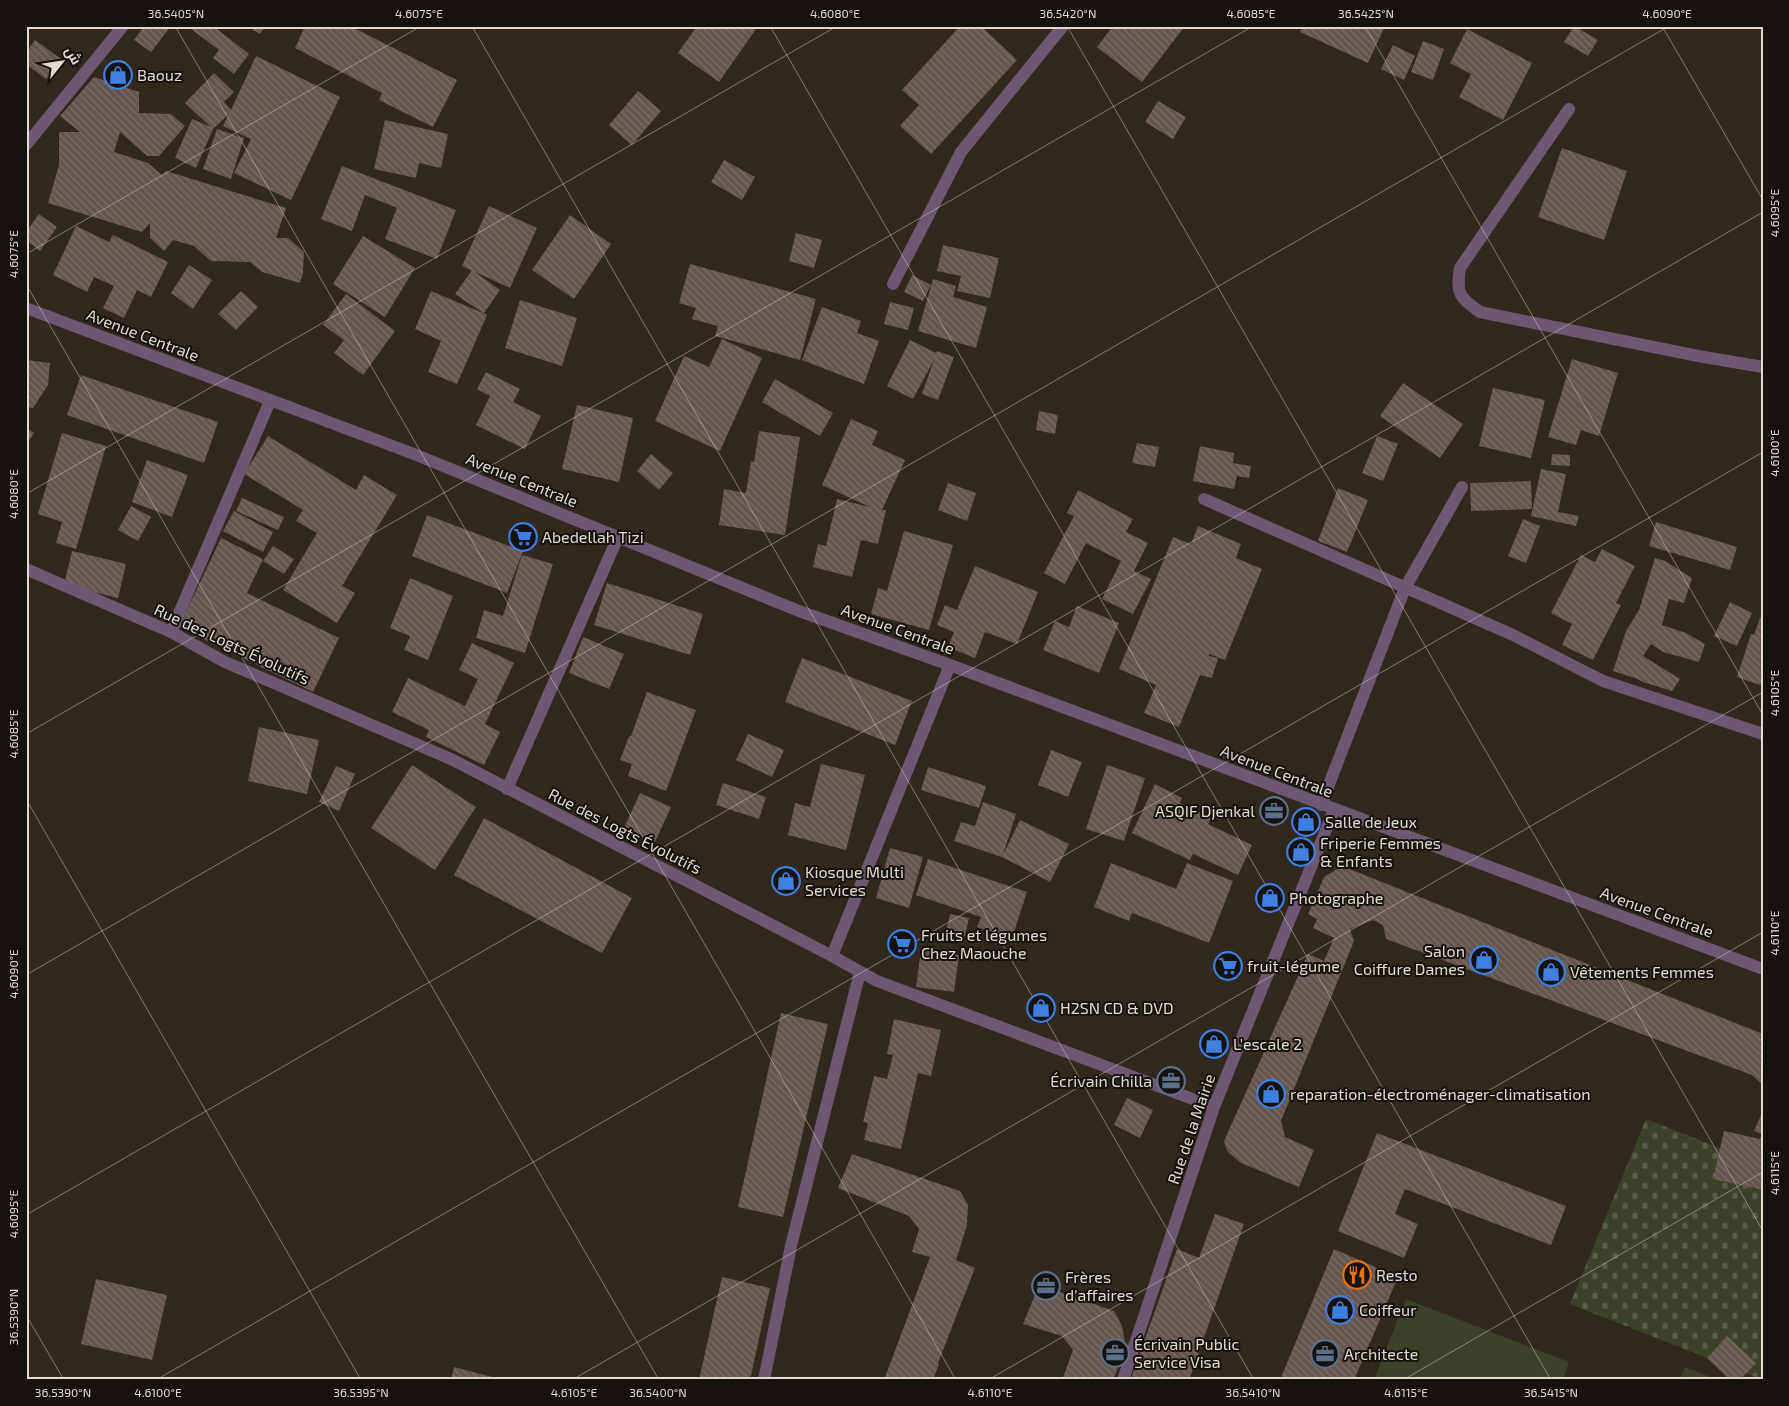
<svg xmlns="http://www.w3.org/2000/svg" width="1789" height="1406" font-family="'Exo 2',Cairo,sans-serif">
<defs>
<pattern id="cemetery-stones" width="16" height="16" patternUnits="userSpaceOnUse" patternTransform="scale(1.25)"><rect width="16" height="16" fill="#3c4229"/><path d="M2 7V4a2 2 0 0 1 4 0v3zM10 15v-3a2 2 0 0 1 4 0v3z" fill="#585d47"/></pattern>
<pattern id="building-back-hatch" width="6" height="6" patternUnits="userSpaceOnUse" patternTransform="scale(1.25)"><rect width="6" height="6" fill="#64554f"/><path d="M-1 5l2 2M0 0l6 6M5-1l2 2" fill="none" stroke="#7a6d67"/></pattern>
</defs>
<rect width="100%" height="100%" fill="#31281e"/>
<path fill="url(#cemetery-stones)" d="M1646,1119L1763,1165V1380L1570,1304Z"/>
<path fill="#3c4229" d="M1406,1299L1569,1362L1563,1380H1374Z
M1685,1367L1718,1380H1680Z"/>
<path fill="url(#building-back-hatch)" d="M144,26H171L151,52L134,40Z
M187,26H213L249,54L234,74L213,58L219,50Z
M247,26H265L260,34Z
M305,26H350L457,80L433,127L379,100L382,93L295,48Z
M697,26H758L719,82L678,53Z
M960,26H981L1017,60L931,154L900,126L919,105L902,90Z
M1113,26H1185L1142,82L1097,47Z
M1303,26H1385L1368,63L1300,32Z
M1574,26L1598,40L1588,56L1564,42Z
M1467,29L1532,63L1503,120L1459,97L1471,74L1450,63Z
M35,40L61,59L46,79L26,64V53Z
M1423,41L1444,49L1433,80L1411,72Z
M1393,45L1415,56L1404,80L1381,69Z
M256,56L340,97L291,200L234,173L251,139L223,126L229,114L213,129L196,168L175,158L192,119L211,127L185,103L214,73L234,92L224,102L231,110Z
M94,77L139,92V113L171,114L185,126L159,156H147L120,132L114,152L148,163L162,175L166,171L286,208L276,238H288L304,252L303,273L300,283L262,272L250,262L211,261L194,246L173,240L164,251L150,238V223L142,232L48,203L59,165V132H80L60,116Z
M638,91L661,111L632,145L609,125Z
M1158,101L1186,117L1173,139L1145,122Z
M385,120L448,134L441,168L419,163L416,178L374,169Z
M217,129L244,138L231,179L203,169Z
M1562,148L1627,171L1604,240L1538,217Z
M724,160L755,177L742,200L711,182Z
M342,166L456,210L437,259L385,239L397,208L365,195L352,231L321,219Z
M489,206L537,228L510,288L462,266Z
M39,214L57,227L40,251L26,240V232Z
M570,215L611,244L574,299L532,270Z
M76,226L109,242L113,235L168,262L151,297L137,290L124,318L103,308L114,286L94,277L87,292L53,275Z
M796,233L822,240L814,268L789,261Z
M363,236L415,268L385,317L333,284Z
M943,245L999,258L990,298L957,291L961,276L937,271Z
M690,264L816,299L800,360L715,336L718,326L692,319L696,308L679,303Z
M189,265L212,280L193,309L171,293Z
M472,270L500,290L484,313L487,315L457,384L428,372L441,341L415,329L431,291L483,313L455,294Z
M912,275L931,285L923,301L904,292Z
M933,279L956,286L953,297L987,307L976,348L918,331Z
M241,291L258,307L236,330L218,314Z
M346,294L395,331L363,375L334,353L344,340L323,325Z
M520,300L577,318L562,366L505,348Z
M890,302L914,308L908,330L884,324Z
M822,307L861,321L857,333L879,341L864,384L802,360Z
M722,339L762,358L720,451L655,421L684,356L709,367Z
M910,340L936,353L937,351L954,357L938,400L922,394L934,360L913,399L887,386Z
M1572,359L1618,373L1599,436L1581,430L1576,445L1548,437Z
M26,360L50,363L48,385L33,408L26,407Z
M486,372L520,389L513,402L541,416L525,449L476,425L490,396L477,389Z
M81,375L218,422L204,463L67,415Z
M775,379L833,413L820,436L762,402Z
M1403,383L1463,424L1440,458L1380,416Z
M1493,388L1545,400L1531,458L1479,446Z
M577,405L633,418L619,482L562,469Z
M1039,411L1058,415L1055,434L1036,430Z
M851,419L878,431L872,445L905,460L882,510H886L878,544L861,540L852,577L813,567L818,544L826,546L837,499L870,507L822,485Z
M26,428L34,433L26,445Z
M759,431L800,437L785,535L719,525L724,489L746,493L751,461L754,462Z
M62,433L106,446L76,549L56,543L62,522L38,514Z
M268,436L356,490L364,475L397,495L342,586L355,593L337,623L283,590L317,533L296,521L303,510L244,474Z
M1377,436L1398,444L1383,481L1362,473Z
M1137,443L1159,447L1155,467L1132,463Z
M1200,446L1234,453L1233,463L1251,466L1249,478L1237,476L1234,489L1193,481Z
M651,454L673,473L659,490L637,471Z
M1552,454L1570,455V466L1551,465Z
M147,460L188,475L172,517L132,502Z
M1541,469L1566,474L1558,512L1579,516L1576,526L1531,516Z
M1531,481L1532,509L1471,511L1470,483Z
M948,483L976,493L967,521L938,510Z
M1338,488L1368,500L1347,552L1318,541Z
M1078,490L1133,519L1126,532L1148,543L1134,571L1151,579L1133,614L1102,599L1121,561L1086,543L1065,584L1044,573L1074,516L1067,513Z
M242,498L284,517L278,530L236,511Z
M131,506L151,517L138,541L118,530Z
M234,511L273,532L263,552L223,531Z
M427,515L523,551L507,593L412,556Z
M1523,519L1540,526L1526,563L1508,556Z
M1656,522L1737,547L1730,570L1649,546Z
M1198,526L1241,544L1236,558L1262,569L1225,660L1209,654V656L1218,658L1212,678L1200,675L1179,727L1144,713L1156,685L1119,669L1173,537L1191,544Z
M904,531L953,545L929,630L871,614L878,588L887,591Z
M221,538L263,559L247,593L339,638L313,692L179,627Z
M273,546L294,559L284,574L263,561Z
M1602,549L1635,566L1616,603L1621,605L1593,660L1562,645L1572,624L1551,613L1581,555L1595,562Z
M72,551L126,564L118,598L64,585Z
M522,555L553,564L525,653L476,638L484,610L503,616Z
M1655,558L1665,561L1692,578L1684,603L1669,599L1662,625L1686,633L1705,644L1699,662L1663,652L1651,644L1643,656L1680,679L1672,691L1643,682L1635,678L1613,671L1626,631L1639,610Z
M975,566L1038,592L1017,644L985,632L975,658L948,647L954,632L937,625L945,605L957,610Z
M410,578L453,596L428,660L404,650L410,636L390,628Z
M607,583L703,614L690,655L594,625Z
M1730,602L1752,613L1737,646L1714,636Z
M1077,606L1119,623L1099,673L1043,650L1055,621L1069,627Z
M1763,610V686L1737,677L1751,634L1754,635Z
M583,637L624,654L609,689L569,673Z
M472,643L514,663L485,724L500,732L484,765L426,737L429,730L392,712L408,678L465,706L478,679L459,670Z
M802,658L912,701L895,745L785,702Z
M647,692L696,710L666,791L628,776L632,764L620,760L629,736H631Z
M259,727L319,740L307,794L248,781Z
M748,734L784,750L772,777L736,760Z
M1051,750L1082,762L1068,797L1038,785Z
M821,764L865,775L846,850L788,835L795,803L810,807Z
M412,765L476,807L435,870L371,828Z
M1107,765L1145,778L1124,841L1086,829Z
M336,766L355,774L339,811L319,802Z
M928,767L986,786L979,808L921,790Z
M723,783L766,797L759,819L716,805Z
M1155,784L1182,798L1180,803L1211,818L1208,824L1252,845L1238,875L1193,854L1190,860L1132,833Z
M640,793L671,807L655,842L624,828Z
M983,802L1016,814L1003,855L1020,820L1069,844L1050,882L1002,857L954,841L961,822L975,826Z
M484,818L632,898L602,953L454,875Z
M890,848L923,857L909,908L876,898Z
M928,859L1027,892L1012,938L977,927L981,917L916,895Z
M1111,863L1176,889L1187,863L1233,881L1209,943L1132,913L1129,921L1094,907Z
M1342,866L1763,1034V1085L1752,1075L1386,939L1383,925L1373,920L1350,929L1354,941L1281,1121L1285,1137L1314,1150L1299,1187L1241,1163L1227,1151L1224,1141L1308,954L1324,961L1334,938L1313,928L1317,919L1308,914L1324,877Z
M950,914L969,918L965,936L946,932Z
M921,950L959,955L954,992L916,987Z
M781,1013L828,1024L783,1217L738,1207Z
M894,1019L941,1030L931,1076L918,1073L901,1149L864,1140L868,1123L863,1122L874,1076L887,1079L893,1055L887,1054Z
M1127,1098L1153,1110L1140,1138L1114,1125Z
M1763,1110V1190L1713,1179L1724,1131L1760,1139L1762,1134L1754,1131Z
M1377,1133L1566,1206L1551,1245L1405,1189L1395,1214L1418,1224L1404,1258L1338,1231Z
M852,1154L960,1191L968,1205L967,1225L956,1260L975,1268L938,1363L939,1364L933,1380H884L930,1257L912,1252L919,1229L909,1216L838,1188Z
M1215,1214L1244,1224L1189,1380H1136L1131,1378L1177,1249L1199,1258Z
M1334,1249L1398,1277L1354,1380H1280Z
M722,1277L770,1288L750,1380H699Z
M96,1279L167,1295L152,1360L81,1344Z
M1039,1285L1114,1311L1122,1326L1126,1348L1113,1380H1062L1073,1350L1062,1336L1023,1324Z
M1727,1336L1756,1363L1740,1380H1730L1707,1358Z
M454,1367L500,1379V1380H451Z"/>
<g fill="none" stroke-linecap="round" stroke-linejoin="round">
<path stroke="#6d5872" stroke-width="12" d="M1569,109L1460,268C1456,294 1459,297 1480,312L1698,356L1763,367
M26,145L123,26
M893,284L961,152L1063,26
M26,308L414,454L799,611L950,665L1763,969
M1204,499L1513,635L1603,681L1763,734
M26,569L171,632L225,662L451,759L832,956L877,981L1214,1107
M171,632L270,401
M507,789L618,537
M1321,805L1405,588L1462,487
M832,956L950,665
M764,1380L791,1246L860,972
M1123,1380L1214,1107L1334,810"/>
</g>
<path fill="none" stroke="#e0dad4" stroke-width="1" stroke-opacity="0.45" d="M175,26L956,1380M472,26L1254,1380M770,26L1551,1380M1067,26L1763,1231M1365,26L1763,715M1662,26L1763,200M26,254L421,26M26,284L659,1380M26,494L837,26M26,734L1253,26M26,799L361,1380M26,975L1669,26M26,1215L1763,212M26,1315L64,1380M156,1380L1763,452M572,1380L1763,692M988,1380L1763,932M1403,1380L1763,1172"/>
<defs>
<symbol id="shop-ring" viewBox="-11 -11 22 22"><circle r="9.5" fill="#16120d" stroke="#3f7fe0" stroke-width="1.5"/><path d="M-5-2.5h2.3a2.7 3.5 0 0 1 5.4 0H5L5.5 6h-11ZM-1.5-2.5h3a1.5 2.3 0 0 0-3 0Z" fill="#3f7fe0"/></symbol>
<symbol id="supermarket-ring" viewBox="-11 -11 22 22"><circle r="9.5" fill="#16120d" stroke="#3f7fe0" stroke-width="1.5"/><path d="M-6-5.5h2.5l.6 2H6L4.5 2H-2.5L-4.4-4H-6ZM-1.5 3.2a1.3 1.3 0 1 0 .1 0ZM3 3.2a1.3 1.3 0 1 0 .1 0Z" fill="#3f7fe0"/></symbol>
<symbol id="office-ring" viewBox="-11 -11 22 22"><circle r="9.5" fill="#16120d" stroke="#5c6f8a" stroke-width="1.5"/><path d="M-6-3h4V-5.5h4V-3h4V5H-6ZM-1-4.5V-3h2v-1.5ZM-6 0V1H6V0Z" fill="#5c6f8a"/></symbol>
<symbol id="restaurant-ring" viewBox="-11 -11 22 22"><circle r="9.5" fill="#16120d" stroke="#e8710a" stroke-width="1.5"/><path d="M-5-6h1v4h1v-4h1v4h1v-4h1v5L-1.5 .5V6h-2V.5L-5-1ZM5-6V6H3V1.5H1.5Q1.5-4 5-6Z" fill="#e8710a"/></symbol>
</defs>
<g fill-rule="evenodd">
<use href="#shop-ring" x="102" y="59" width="32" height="32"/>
<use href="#supermarket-ring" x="507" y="521" width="32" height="32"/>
<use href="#office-ring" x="1258" y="795" width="32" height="32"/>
<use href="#shop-ring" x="1290" y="806" width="32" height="32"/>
<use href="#shop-ring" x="1285" y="836" width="32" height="32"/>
<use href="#shop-ring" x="770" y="865" width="32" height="32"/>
<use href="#shop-ring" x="1254" y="882" width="32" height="32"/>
<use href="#supermarket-ring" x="886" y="928" width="32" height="32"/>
<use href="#shop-ring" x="1468" y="944" width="32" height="32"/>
<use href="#supermarket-ring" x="1212" y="950" width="32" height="32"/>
<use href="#shop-ring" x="1535" y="956" width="32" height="32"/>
<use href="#shop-ring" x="1025" y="992" width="32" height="32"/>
<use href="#shop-ring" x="1198" y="1028" width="32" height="32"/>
<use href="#office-ring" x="1155" y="1065" width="32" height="32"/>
<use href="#shop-ring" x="1255" y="1078" width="32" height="32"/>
<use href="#restaurant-ring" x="1341" y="1259" width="32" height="32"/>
<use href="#office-ring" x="1030" y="1270" width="32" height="32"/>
<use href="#shop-ring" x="1324" y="1294" width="32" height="32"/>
<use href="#office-ring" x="1099" y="1337" width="32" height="32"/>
<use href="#office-ring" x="1309" y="1338" width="32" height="32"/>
</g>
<g text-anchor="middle" stroke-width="4" stroke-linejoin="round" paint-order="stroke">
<g font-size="16" fill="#e0dad4" stroke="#16120d" text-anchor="start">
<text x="137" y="81">Baouz</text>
<text x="542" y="543">Abedellah Tizi</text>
<text x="1255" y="817" text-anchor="end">ASQIF Djenkal</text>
<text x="1325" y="828">Salle de Jeux</text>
<text x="1320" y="849">Friperie Femmes<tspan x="1320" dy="18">&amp; Enfants</tspan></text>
<text x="805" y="878">Kiosque Multi<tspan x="805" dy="18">Services</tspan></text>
<text x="1289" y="904">Photographe</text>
<text x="921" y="941">Fruits et légumes<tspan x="921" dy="18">Chez Maouche</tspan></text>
<text x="1465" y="957" text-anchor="end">Salon<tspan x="1465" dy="18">Coiffure Dames</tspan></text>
<text x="1247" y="972">fruit-légume</text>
<text x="1570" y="978">Vêtements Femmes</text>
<text x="1060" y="1014">H2SN CD &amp; DVD</text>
<text x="1233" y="1050">L'escale 2</text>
<text x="1152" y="1087" text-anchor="end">Écrivain Chilla</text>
<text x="1290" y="1100">reparation-électroménager-climatisation</text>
<text x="1376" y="1281">Resto</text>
<text x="1065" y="1283">Frères<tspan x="1065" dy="18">d'affaires</tspan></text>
<text x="1359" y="1316">Coiffeur</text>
<text x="1134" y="1350">Écrivain Public<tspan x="1134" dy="18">Service Visa</tspan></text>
<text x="1344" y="1360">Architecte</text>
</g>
<g font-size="16" fill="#e0dad4" stroke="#16120d">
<text transform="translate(143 335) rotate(21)" y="6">Avenue Centrale</text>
<text transform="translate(522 480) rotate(22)" y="6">Avenue Centrale</text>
<text transform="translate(898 629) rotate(20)" y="6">Avenue Centrale</text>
<text transform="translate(232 644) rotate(25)" y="6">Rue des Logts Évolutifs</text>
<text transform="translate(1277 771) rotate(21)" y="6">Avenue Centrale</text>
<text transform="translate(625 831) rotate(27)" y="6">Rue des Logts Évolutifs</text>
<text transform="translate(1657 912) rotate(20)" y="6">Avenue Centrale</text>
<text transform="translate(1191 1129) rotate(-71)" y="6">Rue de la Mairie</text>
</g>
</g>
<rect width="1789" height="1406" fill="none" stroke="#16120d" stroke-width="55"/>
<g transform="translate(62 62) rotate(60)" stroke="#16120d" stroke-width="4" paint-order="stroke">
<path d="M0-4L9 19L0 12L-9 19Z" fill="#e0dad4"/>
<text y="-8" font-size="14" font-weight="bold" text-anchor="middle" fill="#e0dad4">ش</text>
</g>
<rect x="28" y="28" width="1734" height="1350" fill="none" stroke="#e0dad4" stroke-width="2"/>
<g font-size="12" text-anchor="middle" fill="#e0dad4">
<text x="176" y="18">36.5405°N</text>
<text x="419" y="18">4.6075°E</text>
<text x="835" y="18">4.6080°E</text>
<text x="1068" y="18">36.5420°N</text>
<text x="1251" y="18">4.6085°E</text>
<text x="1366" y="18">36.5425°N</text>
<text x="1667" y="18">4.6090°E</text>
<text transform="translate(1775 213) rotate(-90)" y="4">4.6095°E</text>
<text transform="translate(14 254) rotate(-90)" y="4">4.6075°E</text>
<text transform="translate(1775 453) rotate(-90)" y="4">4.6100°E</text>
<text transform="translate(14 494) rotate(-90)" y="4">4.6080°E</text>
<text transform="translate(1775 693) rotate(-90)" y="4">4.6105°E</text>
<text transform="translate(14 734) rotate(-90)" y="4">4.6085°E</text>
<text transform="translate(1775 933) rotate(-90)" y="4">4.6110°E</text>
<text transform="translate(14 974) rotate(-90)" y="4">4.6090°E</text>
<text transform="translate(1775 1173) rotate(-90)" y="4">4.6115°E</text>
<text transform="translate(14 1214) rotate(-90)" y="4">4.6095°E</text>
<text transform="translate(14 1317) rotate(-90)" y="4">36.5390°N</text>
<text x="63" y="1397">36.5390°N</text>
<text x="158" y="1397">4.6100°E</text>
<text x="361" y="1397">36.5395°N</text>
<text x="574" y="1397">4.6105°E</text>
<text x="658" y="1397">36.5400°N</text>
<text x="990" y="1397">4.6110°E</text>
<text x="1253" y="1397">36.5410°N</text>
<text x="1406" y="1397">4.6115°E</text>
<text x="1551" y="1397">36.5415°N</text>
</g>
</svg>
